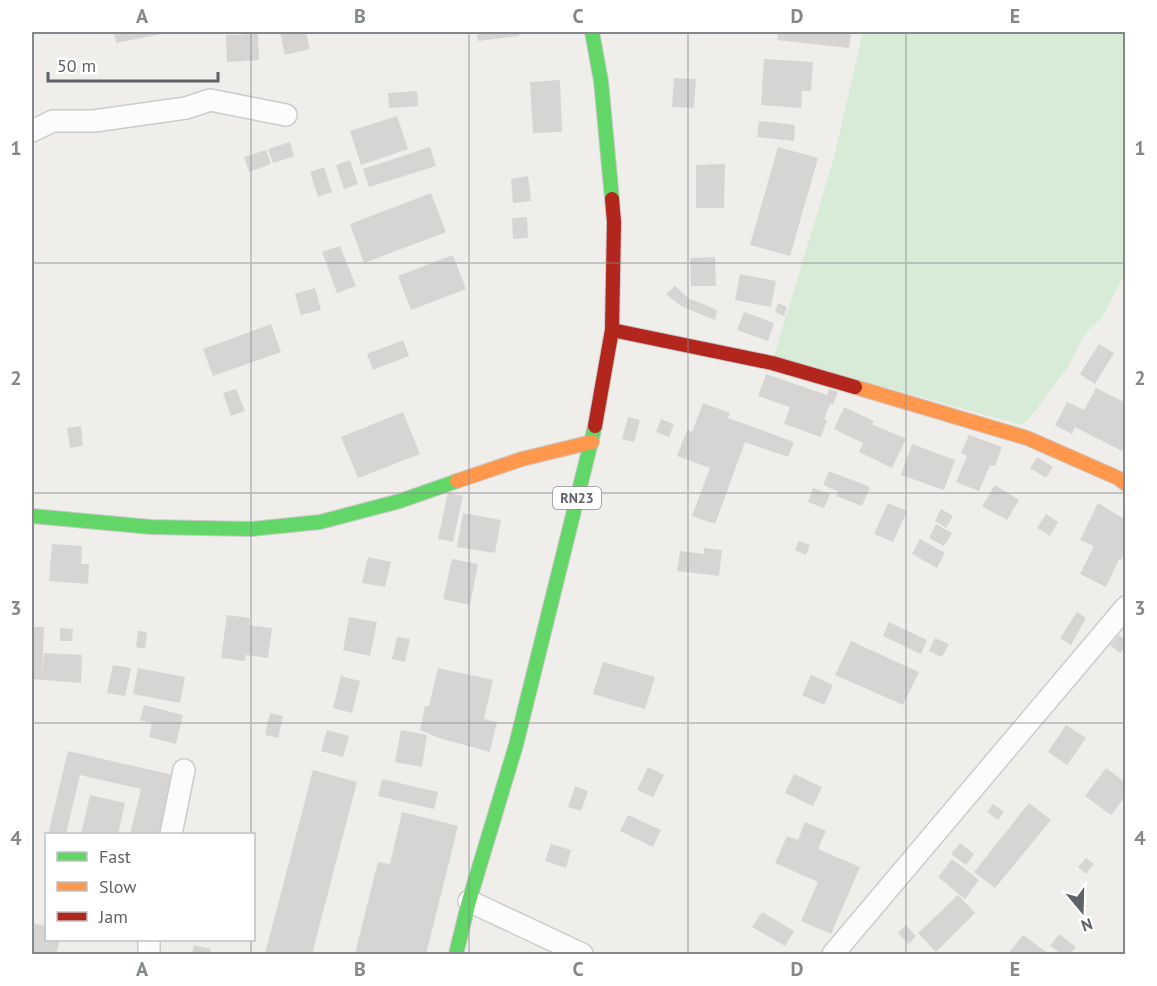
<svg xmlns="http://www.w3.org/2000/svg" width="1157" height="986" font-family="'PT Sans',sans-serif">
<rect width="100%" height="100%" fill="#efeeea"/>
<path fill="#d8ebd6" d="M863,32H1125V272L1103,316L1085,334L1067,368L1033,414L1022,425L774,356L834,157Z"/>
<path fill="#d6d5d3" d="M114,32H167V33L116,43Z
M280,32H306L310,49L285,55Z
M477,32H519V36L478,41Z
M778,32H851L849,48L777,40Z
M258,34L259,60L227,62L226,35Z
M764,59L813,62L811,91H802L801,108L761,105Z
M674,78L696,79L694,108L672,107Z
M560,80L562,132L533,133L530,82Z
M417,91L418,106L389,108L388,93Z
M397,116L408,149L361,165L350,131Z
M759,121L795,125L794,141L757,137Z
M290,142L294,156L273,163L268,149Z
M430,147L436,166L369,187L363,169Z
M778,147L818,158L790,256L750,245Z
M266,150L271,164L249,172L244,157Z
M350,160L358,184L344,189L336,165Z
M725,164L724,208H696V165Z
M324,167L332,192L318,197L310,172Z
M528,176L531,201L513,203L511,179Z
M431,193L446,232L364,263L350,224Z
M527,217L528,238L513,239L512,218Z
M340,246L356,286L337,293L322,252Z
M453,255L466,289L411,310L398,276Z
M715,257L716,286H691L690,258Z
M740,274L776,281L771,307L735,300Z
M675,286L688,298L717,310L715,320L681,306L666,294Z
M315,288L321,310L301,315L295,294Z
M778,303L787,307L784,316L775,312Z
M744,312L774,323L768,341L737,330Z
M271,324L281,352L213,376L203,349Z
M403,340L409,356L373,370L367,354Z
M1099,344L1114,353L1095,384L1080,374Z
M766,374L827,395L829,389L838,392L833,405L830,404L824,419L827,420L821,437L784,424L790,407L758,396Z
M1096,388L1126,403V453L1075,427L1072,434L1055,425L1067,402L1084,410Z
M236,389L245,411L231,416L223,393Z
M703,403L730,413L728,418L794,442L788,457L745,442L715,524L692,516L710,468L677,456L687,430L692,432Z
M844,407L874,421L872,424L906,439L892,468L859,452L863,443L834,429Z
M403,412L420,454L358,478L341,437Z
M628,417L640,420L634,442L622,439Z
M661,419L674,424L669,437L656,432Z
M81,426L83,446L70,448L67,428Z
M969,435L1002,447L995,466L990,465L979,491L956,482L967,456L961,453Z
M912,444L955,460L944,490L901,475Z
M1037,457L1053,467L1046,478L1030,468Z
M829,471L870,487L862,506L836,496L838,491L823,485Z
M995,485L1019,500L1007,520L982,506Z
M813,488L830,494L824,508L808,502Z
M448,493L463,496L453,542L438,539Z
M888,503L907,511L893,542L874,534Z
M1098,503L1126,520V550L1121,560L1119,559L1106,587L1080,574L1094,546L1080,540Z
M941,509L953,516L946,528L935,521Z
M463,513L501,520L495,553L457,547Z
M1046,514L1058,522L1050,536L1037,528Z
M936,524L952,533L944,546L929,538Z
M920,539L945,553L937,568L912,554Z
M799,541L810,545L806,555L795,550Z
M52,544L82,546L81,564H89L88,584L49,581Z
M704,548L722,550L719,576L677,571L680,551L704,554Z
M368,557L391,562L385,587L362,583Z
M452,559L478,564L470,605L443,599Z
M1077,612L1086,618L1071,645L1060,638Z
M227,615L250,618L249,625L272,628L268,658L246,655L245,661L221,658Z
M349,617L377,622L370,656L343,650Z
M889,622L927,640L921,654L883,636Z
M32,627H44L42,675L44,653L82,655L81,683L32,679Z
M60,628L73,629L72,641H60Z
M138,631L147,632L145,649L136,647Z
M1119,635L1126,640V646L1120,653L1110,645Z
M397,637L410,639L405,662L392,659Z
M935,638L949,644L942,657L929,651Z
M851,641L919,672L903,705L835,675Z
M603,662L655,677L645,709L593,694Z
M113,665L131,668L125,696L107,693Z
M138,668L185,677L180,703L133,694Z
M438,668L493,680L484,719L497,722L490,752L439,738L420,730L425,706H429Z
M811,675L833,685L824,705L802,695Z
M341,676L360,681L352,713L333,708Z
M144,705L183,715L176,744L149,737L152,723L140,720Z
M270,713L283,716L278,738L265,735Z
M1066,725L1086,738L1067,765L1048,752Z
M327,730L349,736L343,757L321,751Z
M401,730L427,735L422,767L395,762Z
M68,751L173,775L160,834H130L141,789L80,775L66,834H48Z
M648,767L664,775L653,797L637,790Z
M1106,768L1126,783V795L1111,815L1085,796Z
M313,770L357,782L312,954H265Z
M794,774L822,787L813,806L785,793Z
M382,779L438,792L434,809L378,796Z
M575,786L588,791L581,811L568,807Z
M90,795L125,803L118,834H81Z
M1029,803L1051,820L995,888L974,872Z
M993,804L1004,812L998,820L987,812Z
M402,812L458,826L426,954H355L378,862L390,864Z
M628,815L661,830L653,847L620,831Z
M805,822L826,831L818,849L860,867L831,934L801,921L818,882L775,863L787,836L798,840Z
M960,843L974,854L966,865L951,854Z
M551,844L571,850L566,868L545,861Z
M1086,858L1094,864L1086,874L1078,867Z
M952,859L979,880L965,899L938,877Z
M958,895L975,913L936,952L918,933Z
M762,912L794,931L785,946L752,927Z
M32,923L46,926V940H60L56,954H32Z
M906,925L916,936L909,944L898,933Z
M1059,934L1076,947L1070,954H1062L1050,946Z
M1023,935L1049,954H1008Z
M194,945L211,949L210,954H192Z"/>
<g fill="none" stroke-linecap="round" stroke-linejoin="round">
<defs>
<path id="street" d="M32,131L53,121H94L186,108L210,100L286,115
M171,834L184,770
M469,901L582,954
M149,954V940
M833,954L1126,607"/>
<path id="fast" d="M592,32L601,81L612,199
M32,516L151,527L252,529L320,522L400,501L457,481
M456,954L469,901L516,745L595,426"/>
<path id="slow" d="M855,387L1027,438L1118,478L1126,484
M457,481L522,459L592,442"/>
<path id="jam" d="M612,330L772,363L855,387
M595,426L612,330L614,222L612,199"/>
</defs>
<use href="#street" stroke="#cbcccc" stroke-width="24"/>
<use href="#fast" stroke="#cacacb" stroke-width="16"/>
<use href="#slow" stroke="#cacacb" stroke-width="16"/>
<use href="#jam" stroke="#cacacb" stroke-width="16"/>
<use href="#street" stroke="#fdfcfc" stroke-width="21"/>
<use href="#fast" stroke="#63d668" stroke-width="14"/>
<use href="#slow" stroke="#ff974d" stroke-width="14"/>
<use href="#jam" stroke="#b3261e" stroke-width="14"/>
</g>
<path fill="none" stroke="#84888a" stroke-width="1.5" stroke-opacity="0.55" d="M251,32V834M469,32V954M688,32V954M906,32V954M32,263H1126M32,493H1126M32,723H1126M251,940V954"/>
<g text-anchor="middle" stroke-width="5" stroke-linejoin="round" paint-order="stroke">
<rect fill="#fff" stroke="#8f9295" stroke-width="1.5" x="553" y="487" width="48" height="22" rx="4.5"/>
<g font-size="14" font-weight="bold" fill="#5f6368">
<text x="577" y="503">RN23</text>
</g>
</g>
<rect width="1157" height="986" fill="none" stroke="#ffffff" stroke-width="66"/>
<rect x="45" y="833" width="210" height="108" fill="#ffffff" stroke="#bfc1c3" stroke-width="1.5"/>
<rect x="57" y="852" width="30" height="9" fill="#63d668" stroke="#bfc1c3" stroke-width="1.5"/>
<text x="99" y="863" font-size="18" fill="#5f6368">Fast</text>
<rect x="57" y="882" width="30" height="9" fill="#ff974d" stroke="#bfc1c3" stroke-width="1.5"/>
<text x="99" y="893" font-size="18" fill="#5f6368">Slow</text>
<rect x="57" y="912" width="30" height="9" fill="#b3261e" stroke="#bfc1c3" stroke-width="1.5"/>
<text x="99" y="923" font-size="18" fill="#5f6368">Jam</text>
<g transform="translate(1082 911) rotate(161)" stroke="#ffffff" stroke-width="4.5" paint-order="stroke">
<path d="M0-4.5L10 22L0 15L-10 22Z" fill="#5f6368"/>
<text y="-9" font-size="16" font-weight="bold" text-anchor="middle" fill="#5f6368">N</text>
</g>
<path d="M48 72v9h170v-9" fill="none" stroke="#5f6368" stroke-width="3"/>
<text x="57" y="72" font-size="18" fill="#5f6368" stroke="#ffffff" stroke-width="4.5" paint-order="stroke">50 m</text>
<rect x="33" y="33" width="1091" height="920" fill="none" stroke="#84888a" stroke-width="2"/>
<g font-size="20" text-anchor="middle" font-weight="bold" fill="#84888a">
<text x="142" y="23">A</text>
<text x="360" y="23">B</text>
<text x="578" y="23">C</text>
<text x="797" y="23">D</text>
<text x="1015" y="23">E</text>
<text x="16" y="155">1</text>
<text x="1140" y="155">1</text>
<text x="16" y="385">2</text>
<text x="1140" y="385">2</text>
<text x="16" y="615">3</text>
<text x="1140" y="615">3</text>
<text x="16" y="845">4</text>
<text x="1140" y="845">4</text>
<text x="142" y="976">A</text>
<text x="360" y="976">B</text>
<text x="578" y="976">C</text>
<text x="797" y="976">D</text>
<text x="1015" y="976">E</text>
</g>
</svg>
